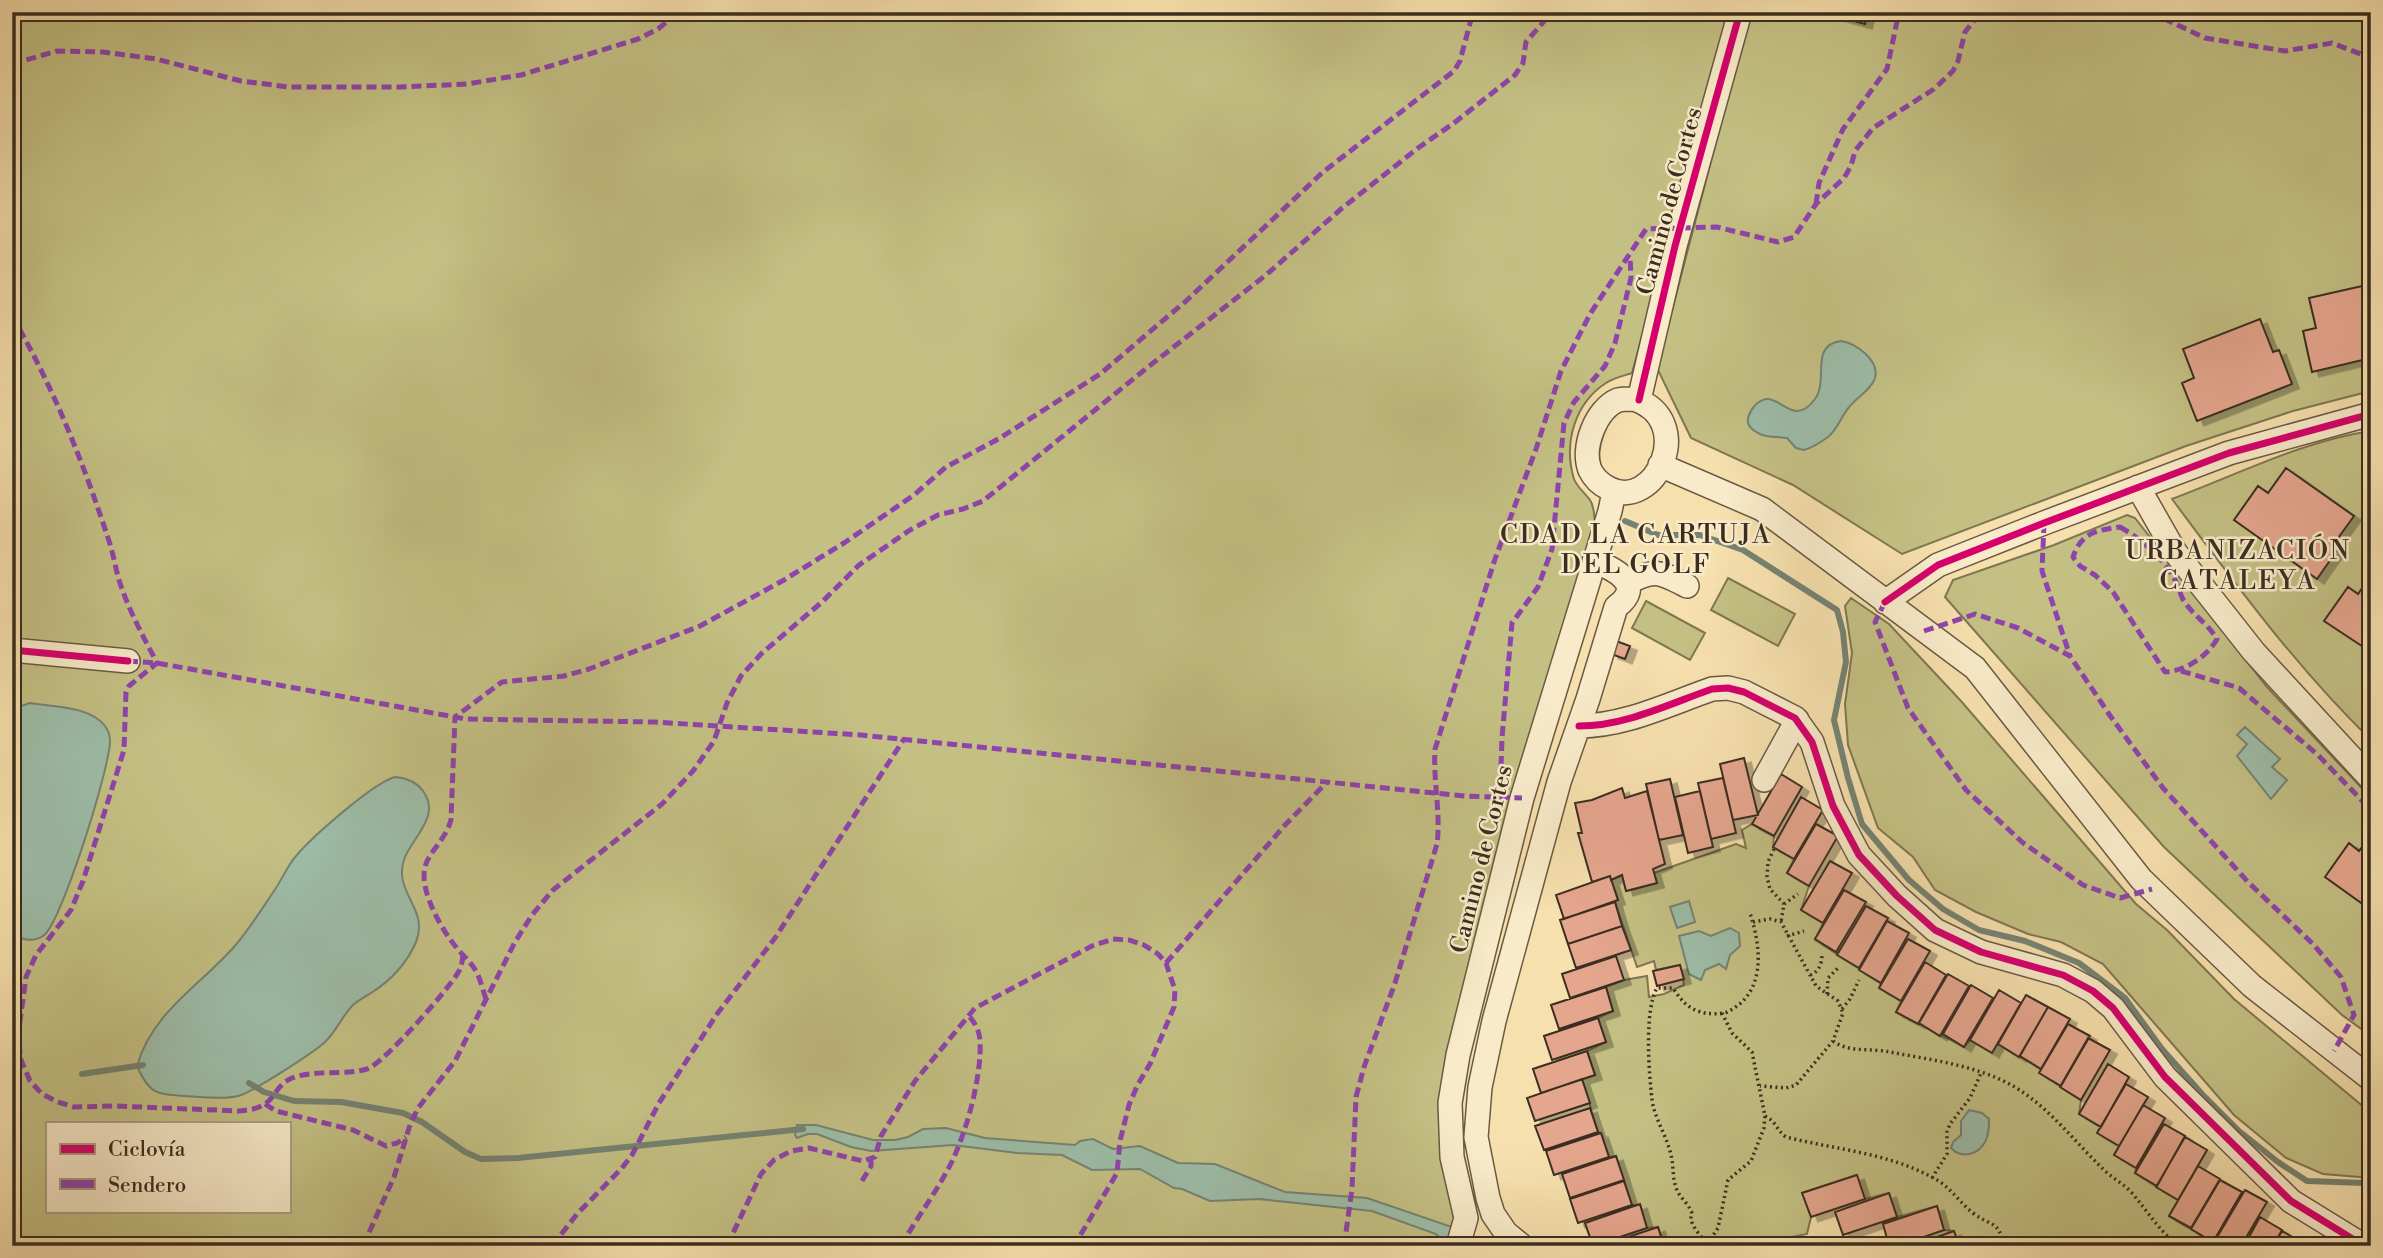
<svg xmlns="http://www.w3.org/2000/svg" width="2383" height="1258" font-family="'Libre Bodoni',serif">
<defs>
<filter id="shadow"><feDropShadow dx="7" dy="4.5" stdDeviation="0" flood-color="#0004"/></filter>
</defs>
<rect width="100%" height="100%" fill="#f6e0ad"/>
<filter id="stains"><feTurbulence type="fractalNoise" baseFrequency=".00286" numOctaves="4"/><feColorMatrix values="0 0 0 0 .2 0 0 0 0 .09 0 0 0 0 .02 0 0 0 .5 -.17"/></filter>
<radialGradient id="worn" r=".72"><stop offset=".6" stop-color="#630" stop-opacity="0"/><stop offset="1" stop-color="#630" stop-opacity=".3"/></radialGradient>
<path fill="#c4c084" stroke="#7f7652" stroke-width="2" fill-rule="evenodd" d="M12,12H1731L1632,373C1623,376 1613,378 1606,383C1575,403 1563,443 1574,479C1577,487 1585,493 1590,500C1594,506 1594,514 1595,521L1441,1091L1455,1228L1450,1246H12ZM47,1123H289V1211H47Z
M1750,12H2371V391L2293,411L2186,446L1902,554L1793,485L1691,438L1657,368Z
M2371,431V740C2296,667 2234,582 2172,499C2237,475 2302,441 2371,431Z
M2127,515L2135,518L2267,687L2371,798V1036L2342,1015L2164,847L1945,597L1953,580L2054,545Z
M1728,578L1795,614L1778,646L1711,610Z
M1851,598L1889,624L1961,701L2136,904L2167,930L2234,999L2371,1113V1178L2323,1174L2286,1158L2234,1115L2103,964L2061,942L2028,934L1976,912L1935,890L1913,857L1878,828L1848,745L1845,704L1852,653L1845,606Z
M1646,601L1705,633L1690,660L1632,628Z
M1752,824L1774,836L1773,847L1794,859L1787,873L1809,886L1801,910L1823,923L1815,940L1881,983L1879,988L1901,1001L1896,1012L1964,1047L1970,1040L1992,1052L1998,1044L2041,1069L2040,1073L2081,1100L2079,1114L2101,1127L2098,1133L2119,1146L2115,1154L2136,1168L2135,1173L2178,1200L2169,1216L2212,1242L2216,1239L2228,1246H1959L1954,1231L1944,1230L1937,1206L1897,1217L1889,1193L1865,1199L1856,1175L1803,1193L1811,1217L1807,1234L1782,1239L1767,1246H1664L1658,1227L1647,1228L1640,1205H1632L1616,1156L1609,1157L1601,1133L1598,1132L1582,1079L1595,1074L1587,1051L1606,1042L1598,1018L1613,1011L1606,987L1624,980L1647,976L1649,997L1664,994L1684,985L1680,965L1656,970L1654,961L1637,967L1615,902L1618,900L1611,880L1622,875L1627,891L1657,883L1654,873L1736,844L1746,848L1742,830Z"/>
<path fill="#9dbda8" stroke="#758372" stroke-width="2" d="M1841,341C1855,343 1880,360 1875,378C1872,389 1857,397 1850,406C1841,416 1838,429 1828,437C1821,442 1812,448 1804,450L1796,448L1787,438C1774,436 1763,439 1751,428C1742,419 1755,401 1766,399C1782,397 1794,427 1815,399C1829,380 1809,345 1841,341Z
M30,703C53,707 90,706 105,726C108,730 110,736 110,741C110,767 61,925 43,936C33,943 22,939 12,935V709Z
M2245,727L2280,759L2272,767L2287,780L2271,799L2237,756L2247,744L2237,735Z
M395,777C406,778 416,781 423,791C441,815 414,836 405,857C391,892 430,908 416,942C407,963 390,981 371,993C365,997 358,1000 353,1005C342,1016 336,1032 324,1043C311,1054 253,1092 238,1096C222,1100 202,1097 185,1096C156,1094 149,1094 137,1066C152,1013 198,987 233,948C249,930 263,907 276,888C283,877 288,865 296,856C312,837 373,783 395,777Z
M1689,901L1695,922L1677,928L1670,907Z
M1730,928L1739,933L1740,946L1730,955L1726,969L1719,964L1705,970L1701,980L1689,974L1679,936L1699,931L1711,936Z
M1969,1110L1982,1113L1989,1119C1989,1127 1989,1135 1985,1142C1978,1155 1961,1159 1951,1148L1953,1142L1961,1135V1121Z
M797,1125H816L873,1140H895L908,1137L923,1129L946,1128L985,1138L1075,1145L1080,1141L1093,1139L1113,1149L1140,1146L1178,1163L1215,1164L1285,1192L1367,1198L1455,1228L1448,1246L1436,1234L1372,1211L1259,1199L1210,1201L1182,1189L1174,1188L1140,1169L1092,1170L1062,1155L1017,1153L953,1145L871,1151L851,1147L817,1134H808L797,1138L795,1135Z"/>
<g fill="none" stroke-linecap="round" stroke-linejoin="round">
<path stroke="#758372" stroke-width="6" d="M1625,521L1658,535H1700L1743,550L1837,610L1843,632L1846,662L1834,720L1848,778L1862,824L1909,880L1943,909L1979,930L2025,941L2079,963L2125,998L2162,1049L2203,1095L2239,1131L2278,1162L2307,1181L2365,1183L2371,1188
M82,1074L143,1065
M249,1083L264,1092L294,1101L341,1102L403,1113L422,1122L465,1152L481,1159L518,1158L803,1129
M1464,1240L1477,1246"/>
</g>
<path fill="#e5a68e" stroke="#3a2d20" stroke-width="2" filter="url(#shadow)" d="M1821,12H1868L1865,24Z
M2371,284V358L2312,372L2303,331L2316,328L2309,298Z
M2260,319L2273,352L2279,350L2292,384L2197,421L2182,383L2194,378L2183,349Z
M2286,468L2354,516L2333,545L2338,549L2317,579L2234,520L2258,486L2268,493Z
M2371,575V652L2324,621L2348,587L2358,594Z
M1616,641L1630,646L1625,659L1611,654Z
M1744,758L1758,815L1733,820L1720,764Z
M1781,774L1802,787L1774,836L1752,824Z
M1723,778L1736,833L1711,839L1698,783Z
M1670,779L1683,835L1659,840L1646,784Z
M1622,788L1625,798L1647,791L1665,864L1653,869L1657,883L1626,891L1622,875L1611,880L1610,876L1592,882L1578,833H1582L1575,803L1592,800Z
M1700,791L1713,847L1688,853L1675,797Z
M1801,797L1823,810L1794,859L1773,847Z
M1816,824L1838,836L1809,886L1787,873Z
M2371,835V910L2325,877L2349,843L2359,851Z
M1830,861L1852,873L1823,923L1801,910Z
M1610,876L1618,900L1564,919L1556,895Z
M1844,890L1866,902L1836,952L1815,939Z
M1615,902L1622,926L1568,944L1560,920Z
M1866,906L1888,918L1859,968L1837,955Z
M1887,921L1909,933L1881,983L1859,970Z
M1622,926L1631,950L1576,968L1568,944Z
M1908,939L1930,951L1901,1001L1879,988Z
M1616,956L1624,980L1570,998L1562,974Z
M1925,962L1946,975L1918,1024L1896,1012Z
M1680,965L1684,979L1657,986L1653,971Z
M1948,974L1969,986L1940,1036L1919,1023Z
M1971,985L1993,998L1964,1047L1943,1034Z
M1606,987L1613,1011L1559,1029L1551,1005Z
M1999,990L2021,1003L1992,1053L1970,1040Z
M2026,995L2048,1007L2019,1057L1998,1044Z
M2048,1007L2070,1019L2041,1069L2020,1056Z
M1598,1018L1606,1042L1552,1060L1544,1036Z
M2068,1024L2090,1036L2061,1086L2039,1073Z
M2088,1038L2110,1050L2081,1100L2060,1087Z
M1587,1051L1595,1075L1541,1093L1533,1069Z
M2108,1064L2129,1077L2101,1127L2079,1114Z
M1582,1079L1590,1103L1535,1121L1527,1098Z
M2126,1084L2148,1097L2119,1146L2097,1133Z
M2143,1105L2165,1118L2136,1168L2114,1155Z
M1590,1108L1598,1132L1544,1150L1535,1126Z
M2164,1124L2185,1136L2157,1186L2135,1173Z
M1601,1133L1609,1157L1554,1175L1546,1151Z
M2185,1137L2207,1150L2178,1200L2156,1187Z
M1616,1156L1624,1180L1570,1198L1562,1174Z
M2198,1166L2220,1179L2191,1228L2169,1216Z
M1857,1175L1865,1199L1811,1217L1802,1193Z
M2220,1180L2242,1192L2213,1242L2191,1229Z
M1624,1181L1632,1205L1578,1223L1570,1199Z
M2245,1190L2267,1202L2241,1246H2228L2216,1239Z
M1889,1193L1897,1217L1843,1235L1835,1212Z
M1640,1204L1647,1228L1593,1246L1585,1223Z
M1937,1206L1944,1230L1898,1246H1889L1883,1224Z
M2260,1217L2282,1230L2273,1246H2244Z
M1658,1227L1664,1246H1604V1245Z
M1954,1231L1959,1246H1911Z
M2282,1231L2303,1243L2302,1246H2273Z"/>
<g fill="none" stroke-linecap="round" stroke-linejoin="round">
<defs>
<path id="minor" d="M1634,399C1698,420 1655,514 1608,488C1600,484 1594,478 1590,470C1581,448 1596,409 1618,400C1622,399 1629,399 1634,399Z
M1639,400L1675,246L1740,12
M1660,465L1762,509L1975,668L2141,879L2252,986L2371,1079
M2138,487L2175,552L2254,652L2371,779
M1627,583C1655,568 1660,572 1687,586
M1885,602L1938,565L2044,523L2229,453L2371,414
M12,650L128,661
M1579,726C1625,726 1669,704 1712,689L1728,688L1744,692L1795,718L1812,742L1833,806L1859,855L1897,896L1935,930L1981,952L2063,975L2093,991L2113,1008L2165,1077L2291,1201L2364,1246
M1764,780L1797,720
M1458,1246L1466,1218L1452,1157L1450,1103L1458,1055L1522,798L1610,511L1614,492
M1522,1246L1506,1233L1493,1214L1488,1198L1476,1137L1480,1087L1494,1021L1559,782L1588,699L1616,607C1646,585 1615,569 1594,561"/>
</defs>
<use href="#minor" stroke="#695a43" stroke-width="26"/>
<path stroke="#3a2d20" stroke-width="3.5" stroke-dasharray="2 3.5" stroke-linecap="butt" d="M1774,849L1768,862L1767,877L1770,889L1784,904L1781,922
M1784,904L1798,894
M1753,922L1770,919L1781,922L1816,986L1838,1001L1843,1013L1833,1041L1796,1085L1786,1088L1760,1086
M1787,936L1804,931
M1810,975C1819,972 1822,964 1822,954
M1827,994L1828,978L1839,967
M1842,1009L1850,999L1859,980
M1722,1013L1732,1033L1752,1052L1765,1116L1764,1128L1751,1161L1728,1180L1718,1228L1712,1237L1706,1240C1701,1238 1692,1226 1691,1219C1691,1211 1694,1217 1690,1209C1687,1203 1681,1198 1678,1192C1672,1181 1674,1167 1671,1155C1667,1136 1654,1118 1652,1099C1649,1074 1644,1010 1657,988H1673C1686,1009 1699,1016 1725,1013C1766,995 1762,950 1750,913
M1833,1041C1848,1053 1872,1048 1890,1052C1931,1060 1976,1065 2013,1086C2049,1107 2074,1141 2103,1169C2112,1178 2124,1184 2132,1193C2148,1212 2158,1229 2178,1246
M1765,1116C1776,1121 1777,1131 1786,1137C1837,1150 1891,1153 1937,1180C1952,1189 1960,1203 1973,1213C1993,1228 1996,1218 2005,1246
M1932,1178L1947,1154V1132L1950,1124L1970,1098L1981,1073
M1712,1237L1717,1246"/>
<use href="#minor" stroke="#f9ebca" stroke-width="23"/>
<path stroke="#8e44ad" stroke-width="5" stroke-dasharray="10 5" stroke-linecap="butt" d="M2150,12L2205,38L2285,51L2332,43L2371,58
M12,64L57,51L103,52L156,59L241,81L289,87H400L467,84L521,75L638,39L658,29L670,19L682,12
M1816,204L1819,183L1843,129L1887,69L1899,12
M12,316C53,386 83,462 108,538C113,552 115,566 119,580C128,609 143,636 157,663L129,686L126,692L124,750L83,881L71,910L36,955L26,977L18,1036L21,1060L30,1081L42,1094L58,1102L74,1107L115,1106L239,1111C248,1110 258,1109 265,1104C276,1097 276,1085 292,1078C316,1069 343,1076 367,1069C383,1064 450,988 459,971C462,966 462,961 463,955
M2044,523L2042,571L2070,656
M2120,527C2141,539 2164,558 2175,580C2179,587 2180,595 2184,601C2193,615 2208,624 2217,639C2207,657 2185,671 2165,672L2113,592L2095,575L2080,566L2073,557C2081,533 2096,530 2120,527Z
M1885,602L1875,622L1908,708L1966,790L2022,842L2083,885L2120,898L2152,889
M1924,631L1975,614L2018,628L2070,656L2111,717L2163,788L2248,882L2313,944L2341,977L2354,1015L2334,1051
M128,661L157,663L466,719L654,722L861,735L1465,796L1522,798
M2181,671L2239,688L2318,755L2371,810
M1500,796L1502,738L1512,623L1538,587L1552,549L1564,423L1574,402L1605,366L1615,343L1631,278L1630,256
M1166,963L1285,825L1327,782
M486,999C483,991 481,981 477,973C472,963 463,956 456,947C442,930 419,891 425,867C429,851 445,841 451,820L455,717L502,682L564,676L589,669L700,626L784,580L844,543L914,495L946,467L1000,438L1100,374L1186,301L1323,172L1454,71L1460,61L1473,12
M265,1104L276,1111L353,1130L386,1146L397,1143L406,1137
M862,1181L871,1166V1159
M363,1246L394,1177L410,1125L418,1108L455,1061L515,942L532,915L553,890L662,804L693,771L714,741L727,703L741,676L761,654L822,602L859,565L910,530L938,515L963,509L983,501L1148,367L1266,275L1341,209L1418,148L1454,123L1515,75L1523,63L1526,42L1552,12
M552,1246L577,1214L622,1168L632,1155L659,1103L717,1014L775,938L904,739
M727,1246L761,1174L774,1160L791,1151L809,1148L863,1161L875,1157L881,1136L915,1081L975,1008L1092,946L1113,939L1129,940L1144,945L1158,954L1166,963L1175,990L1174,1007L1150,1064L1138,1084L1129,1105L1120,1141L1117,1173L1074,1246
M901,1246C917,1217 941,1186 954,1157C968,1126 982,1074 980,1040C979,1030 975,1023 969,1016
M1350,1246L1346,1232L1352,1189L1356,1097L1364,1067L1395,983L1437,844C1441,814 1433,781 1435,749L1495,559L1536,449L1561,371L1590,314L1646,229L1717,227L1778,242L1794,237L1816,204L1844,178L1851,166L1855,151L1873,128L1934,89L1953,71L1958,61L1965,32L1981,12"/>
<defs>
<path id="cycleway" d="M1639,400L1675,246L1740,12
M1885,602L1938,565L2044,523L2229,453L2371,414
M12,650L128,661
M1579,726C1625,726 1669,704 1712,689L1728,688L1744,692L1795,718L1812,742L1833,806L1859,855L1897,896L1935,930L1981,952L2063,975L2093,991L2113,1008L2165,1077L2291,1201L2364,1246"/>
</defs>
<use href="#cycleway" stroke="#f9ebca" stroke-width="11"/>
<use href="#cycleway" stroke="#d6006c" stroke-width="7"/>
</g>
<g text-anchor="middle" stroke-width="5" stroke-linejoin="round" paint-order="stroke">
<g font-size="24" fill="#3a2d20" stroke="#f9ebca">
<text transform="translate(1669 201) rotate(-75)" y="8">Camino de Cortes</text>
<text transform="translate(1481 859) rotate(-76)" y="8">Camino de Cortes</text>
</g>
<g font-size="26" letter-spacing="2" fill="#3a2d20" stroke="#f9ebca">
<text x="1636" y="543">CDAD LA CARTUJA<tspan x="1636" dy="30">DEL GOLF</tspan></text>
<text x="2238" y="559">URBANIZACIÓN<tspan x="2238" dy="30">CATALEYA</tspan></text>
</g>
</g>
<rect width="2383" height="1258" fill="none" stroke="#f6e0ad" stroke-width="42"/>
<rect x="14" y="14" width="2355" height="1230" fill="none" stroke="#3a2d20" stroke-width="3.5"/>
<rect x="21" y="21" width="2341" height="1216" fill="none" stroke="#3a2d20" stroke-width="2"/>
<rect x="46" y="1122" width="245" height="91" fill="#f9ebca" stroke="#ad9f86" stroke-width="2"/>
<rect x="60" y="1144" width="35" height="10" fill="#d6006c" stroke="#ad9f86" stroke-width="2"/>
<text x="108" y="1156" font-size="21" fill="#3a2d20">Ciclovía</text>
<rect x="60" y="1179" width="35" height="10" fill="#8e44ad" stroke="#ad9f86" stroke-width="2"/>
<text x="108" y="1192" font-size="21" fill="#3a2d20">Sendero</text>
<rect width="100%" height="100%" filter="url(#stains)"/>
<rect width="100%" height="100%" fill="url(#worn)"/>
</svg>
